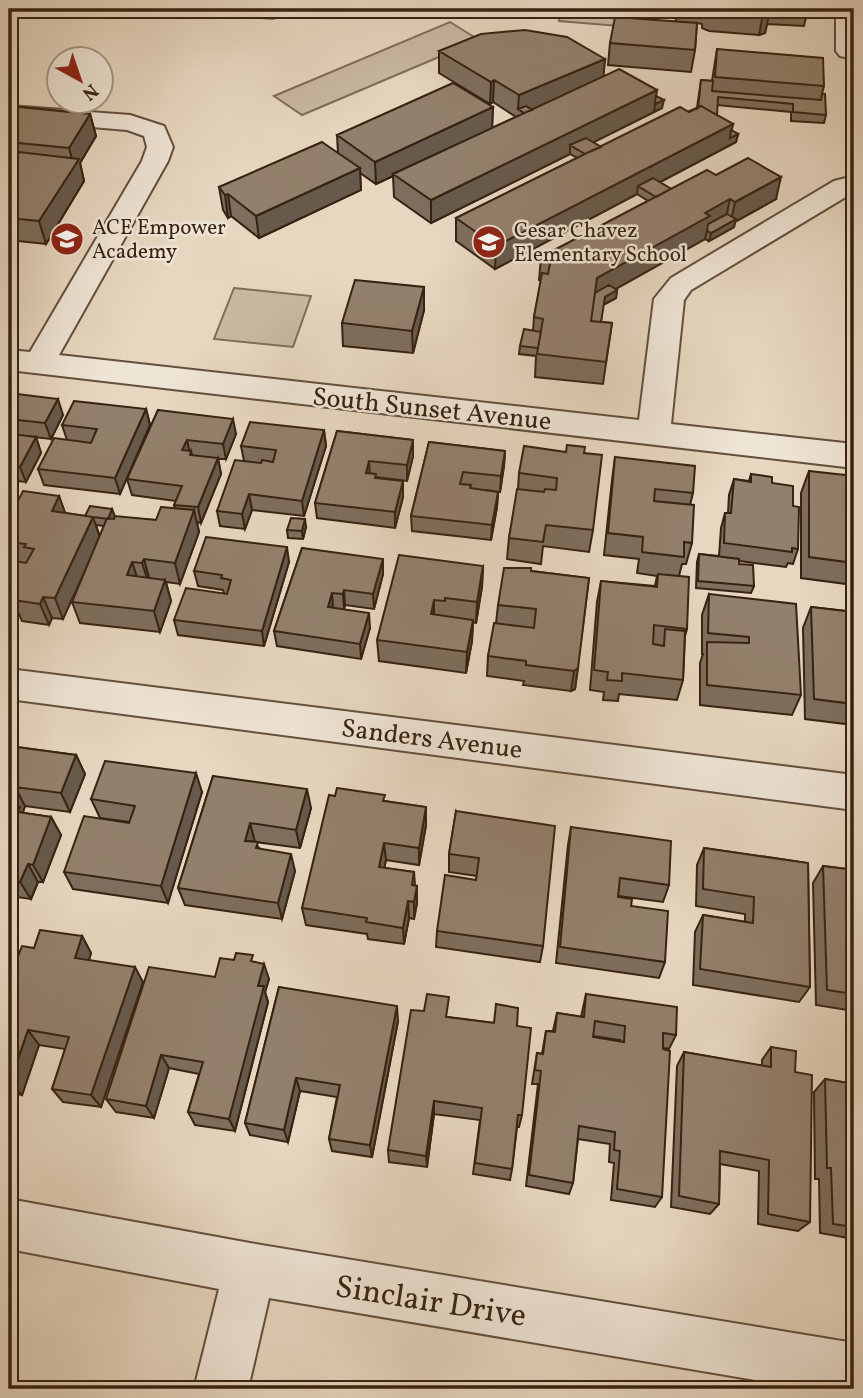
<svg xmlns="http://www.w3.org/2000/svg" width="863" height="1398" font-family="Vollkorn,serif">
<rect width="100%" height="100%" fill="#e7d7c0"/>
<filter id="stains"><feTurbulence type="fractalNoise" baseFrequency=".00286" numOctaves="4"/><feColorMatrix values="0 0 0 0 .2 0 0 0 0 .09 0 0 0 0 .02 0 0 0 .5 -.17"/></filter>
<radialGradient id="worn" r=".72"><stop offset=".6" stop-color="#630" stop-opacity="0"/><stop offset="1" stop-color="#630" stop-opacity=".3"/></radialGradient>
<path fill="#c9b8a2" stroke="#806d5a" stroke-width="2" d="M150,9H280L274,19Z
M562,9H623L619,26L559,21Z
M450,22L479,40L302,115L274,96Z
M234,288L311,296L293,347L214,339Z"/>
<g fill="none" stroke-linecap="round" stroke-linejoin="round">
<defs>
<path id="minor" d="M836,9H854V59L840,56L836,51Z
M9,106L130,115L164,126L173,147L168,161L59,355L639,420L654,299L671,278L834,181L854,176V192L691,290L684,300L671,424L854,444V468L9,370V350L30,352L142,161L147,147L144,136L127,130L9,120Z
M9,669L854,775V810L9,699Z
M9,1199L250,1243L854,1343V1389H809L269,1298L248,1389H194L219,1289L9,1249Z"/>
</defs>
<use href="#minor" stroke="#634f3d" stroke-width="4"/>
<use href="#minor" fill="#efe5d6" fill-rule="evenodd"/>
</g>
<path fill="#7e6e5d" stroke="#372211" stroke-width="2" fill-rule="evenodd" d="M677,9H808L804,26L767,24L765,33L759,35L709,31L702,28V24L697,23L695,50L691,72L608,65L610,43L676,21Z
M717,49L824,86L822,94L826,115L824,123L791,121V112L717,105V115L733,124L731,130L738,134L736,142L660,182L671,189L716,175L776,199L735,222L734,227L709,241L705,239L616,289L617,290L616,298L603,305L601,322L612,323L603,384L535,377L536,356L519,354L520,346L533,331L534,317L541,281L539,280L541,257L648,201L637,194L495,269L456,241V218L577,158L570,154L431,223L394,197L393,176L376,184L360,173L361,190L259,238L231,216L228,218L223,210L219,187L338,153L337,135L493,107L492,128L516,117L493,102L490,104L439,73V51L605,59L603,77L656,96L662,108L593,142L601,147L697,108L701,80L712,81Z
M9,106L90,114L96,136L80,163L84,181L46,244L9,240V167L11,164H9Z
M424,310L413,353L343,346L342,323Z
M9,393L63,415L51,439L15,435L36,437L41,453L26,482L9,480Z
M146,409L150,425L120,494L44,485L38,469L67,440L62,425Z
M158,410L236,434L226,459H218L221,474L201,523L197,522L199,532L180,584L166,582L171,601L160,632L80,623L72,602L83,575L63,619L52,618L49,625L22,621L19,614L9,612V518L59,496L65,513L85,516L112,509L115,517L156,520L175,508L174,505L176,501L132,495L127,479ZM96,525L104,526L100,537Z
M324,430L326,446L304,516L252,510L245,529L220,526L217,511L244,461L241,446Z
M337,431L413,440V456L407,481L376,477L403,497L395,528L317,518L315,503Z
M429,442L505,451L504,466L500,492L486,490L498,492L497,507L491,540L412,531L411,516Z
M584,453L593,530L589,552L543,546L541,564L507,559L509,538L518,489L519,473Z
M615,457L693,493L690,505L692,543L686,564H682L679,576L687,629L685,636L683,680L677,700L619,694L618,701L603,700L604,692L590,690L597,602L601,581L655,586L657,576L637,573L639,559L604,555L612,480Z
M809,471L854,485V585L801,578V493Z
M751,474L772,483L793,506L798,549L793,564L788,563L786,567L739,561V564L754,586L751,593L696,588L697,562L699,554L719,556L721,528L725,513H728L729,495L734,479L749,481Z
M306,527L303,539L288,538L287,530Z
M302,548L383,574L374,609L345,605L344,609L370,628L361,659L277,646L274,631Z
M289,562L264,646L178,635L174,620L224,593L223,590L198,586L194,571Z
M483,566L482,587L476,623L473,622L472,641L466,673L379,661L377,640Z
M531,571L589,578L575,689L571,691L523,685L524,681L487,676L488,656L496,623L498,605Z
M709,594L801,695L792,715L700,705V663L703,654H702V615Z
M811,607L854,612V725L805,719L803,628Z
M9,746L76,755L85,774L70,812L25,806L23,812V813L51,817L61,835L43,882H38L31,899L9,896Z
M213,776L311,808L300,848L255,842L259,848L295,871L282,919L185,905L178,888Z
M202,792L168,903L73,889L64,872L129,822L100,818L91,799Z
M385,801L426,807V825L419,865L386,860L384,868L414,872L415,885L417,886V903L414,919L409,918L404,944L368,939L367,934L306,925L302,908Z
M456,811L543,946L540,962L436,947L437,931L476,880L477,876L449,872V854Z
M571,827L669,885L663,902L618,896V897L631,906L665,962L659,978L556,963L568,845Z
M704,848L808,863L810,987L799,1002L693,985L695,932L703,915L745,922V914L696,906L697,865Z
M823,866L854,870V1011L816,1005L813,883Z
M82,936L91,953L89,960L143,982L101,1107L63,1102L52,1089L65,1049L39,1045L22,1095L9,1093V947L17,958L34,948Z
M255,962L269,979L265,992L268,1002L235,1131L195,1125L188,1112L199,1074L169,1068L154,1118L116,1112L106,1099L215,977Z
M279,987L398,1021L372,1157L332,1151L329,1139L337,1097L300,1091L288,1142L250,1135L245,1123Z
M586,994L676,1035L669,1049L663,1048L662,1197L655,1207L611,1200L614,1163L609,1162L610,1144L578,1139L573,1183L569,1194L526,1186L538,1084H532L537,1053L542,1054L546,1031H553L557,1013L581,1017ZM593,1036L620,1040V1041L593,1037Z
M448,1017L517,1026L522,1115L519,1127H517L512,1169L510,1180L473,1174L480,1120L434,1114L427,1167L389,1162L388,1150Z
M771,1047L795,1072L810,1222L798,1231L758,1224L759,1171L720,1164L719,1204L710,1214L671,1207L677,1066L684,1052L762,1066V1060Z
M825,1079L854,1084V1239L820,1233L819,1179H815L814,1092Z"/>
<path fill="#675a4c" stroke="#372211" stroke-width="2" d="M770,11L765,33L759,35L763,13Z
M605,59L603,81L526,114L518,109L519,95Z
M494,80L493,102L490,104L491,82Z
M657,90L654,112L578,150L570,145V154L431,223V200Z
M664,100L662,108L654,112L655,104Z
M493,107L492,129L393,174V176L376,184L375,162Z
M90,114L96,136L80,163L84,181L46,244L39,221L74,166L69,148Z
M733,124L730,138L738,134L736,142L645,190L638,186L637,194L495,269L496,246Z
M360,168L361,190L259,238L256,216Z
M781,177L776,199L735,222L734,227L709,241L711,233L731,222L735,202Z
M228,194L231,216L228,218L225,195Z
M730,199L725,222L707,231L705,239L594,301L597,278L705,213Z
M424,287V310L413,353L412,331Z
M617,290L616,298L603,305L605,297Z
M58,399L63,415L51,439L45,423Z
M146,409L150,425L120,494L115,478Z
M9,418L15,434L9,444Z
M233,419L236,434L226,459L223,444Z
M324,430L326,446L304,516L302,501Z
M36,437L41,453L26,482L20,467Z
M187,440L190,454L191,451L195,467L182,450Z
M413,440V456L407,481V465Z
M505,451L504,466L500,492L501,476Z
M218,458L221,474L201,523L198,507Z
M369,461L370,477L366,473Z
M403,481V497L395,528V512Z
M498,492L497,507L491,540L492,525Z
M249,494L252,510L245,529L242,514Z
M59,496L67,518L52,511Z
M112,509L115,517L110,527L108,519Z
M194,510L199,532L180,584L175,563Z
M93,517L100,538L63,619L55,598Z
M305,519L306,527L303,539L302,531Z
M287,547L289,562L264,646L262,631Z
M144,559L150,581L149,584L142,563Z
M383,559V574L374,609L373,594Z
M132,562L139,583L127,575Z
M483,566L482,587L476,623L477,602Z
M165,580L171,601L160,632L154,611Z
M344,590L345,605L344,609L343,594Z
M332,593L333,608L328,607Z
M43,597L52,618L49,625L40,604Z
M434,600V621L431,614Z
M369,613L370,628L361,659L360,644Z
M473,620L472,641L466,673L467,652Z
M578,668L575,689L571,691L574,671Z
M76,755L85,774L70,812L61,793Z
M196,773L202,792L168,903L161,886Z
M15,787L25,806L23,812L30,826L9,808V801Z
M307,789L311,808L300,848L296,830Z
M426,807V825L419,865V848Z
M51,817L61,835L43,882L33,865Z
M250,823L255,842L245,841Z
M384,843L386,860L381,885L379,867Z
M291,854L295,871L282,919L278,903Z
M28,864L38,882L31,899L20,882Z
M417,886V903L414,919V902Z
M408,901L409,918L404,944L403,928Z
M82,936L91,953L84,973L75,958Z
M9,947L18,959L9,983Z
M264,964L269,979L265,992L268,1002L235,1131L229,1119L258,986Z
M135,967L143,982L101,1107L91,1095Z
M397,1006L398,1021L372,1157L370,1145Z
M28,1030L39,1045L22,1095L10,1082Z
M161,1055L169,1068L154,1118L146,1106Z
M296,1078L300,1091L288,1142L284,1130Z
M434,1101V1114L427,1167L426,1156Z"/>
<path fill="#93806c" stroke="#372211" stroke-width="2" fill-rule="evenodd" d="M713,9H770V11L763,13Z
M615,17L697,23L695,50L610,43Z
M525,30L567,37L605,59L519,95L494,80L491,82L439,51L481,34Z
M717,49L823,58L824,86L715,77Z
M619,69L657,90L431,200L393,174Z
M701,80L713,81L712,91L821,100L822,94H825L826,115L793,112V104L718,97L717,115L701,106L698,108Z
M453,83L493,107L375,162L337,135Z
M656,96L664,100L655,104Z
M9,106L90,114L69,148L9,142Z
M526,106L532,110L524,113L518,109Z
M701,106L733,124L496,246L456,218L680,107L689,112Z
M731,130L738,134L730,138Z
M586,138L601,147L585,154L570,145Z
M322,142L360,168L256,216L228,194L225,195L219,187Z
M19,152L79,159L39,221L9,218V167Z
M748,158L781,177L735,202L730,199L705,213L710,216L597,278L591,321L612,323L606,362L537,354L543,319L534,317L542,273L548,274L550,264L541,257L707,170L716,175Z
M653,178L671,189L656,197L638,186Z
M727,214L736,219L711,233L707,231L708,224Z
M355,280L424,287L412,331L342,323Z
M609,285L617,290L605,297L601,322L591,321L595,293Z
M524,329L541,332L538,348L520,346Z
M9,393L58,399L45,423L9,419Z
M74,401L146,409L115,478L38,469L54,438L91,443L97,429L62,425Z
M158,410L233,419L223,444L187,440L182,450L191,451L190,455L218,458L198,507L174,505L182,486L127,479Z
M250,422L324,430L302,501L249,494L242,514L217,511L235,460L261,463L262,460L273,462L276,450L241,446Z
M9,430H13L11,434L36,437L20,467L9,465Z
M337,431L413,440L407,465L369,461L366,473L376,474L375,478L403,481L395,512L315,503Z
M429,442L505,451L501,476L463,472L460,484L471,485L470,488L498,492L492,525L411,516Z
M567,445L585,447L584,453L602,455L593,530L546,525L543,542L509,538L517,489L544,492L545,489L556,490L557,478L519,473L524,446L566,452Z
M615,457L695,466L693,493L655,489L654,501L694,505L692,543L684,542V557L642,552L643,537L608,533Z
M809,471L854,476V563L809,557Z
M751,474L772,477V483L793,486V506L799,507L798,549L792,548V552L724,543L725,513H731L734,479L751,482Z
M23,491L59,496L52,511L93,517L55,598L43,597L40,604L13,600L16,594L9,593V560L26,563L34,549L24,547L26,544L9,542V518Z
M90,506L112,509L108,519L85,516Z
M161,507L194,510L175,563L144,559L142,563L132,562L127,575L165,580L154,611L72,602L107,518L114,519L115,516L156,520Z
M291,518L305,519L302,531L287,530Z
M206,537L287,547L262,631L174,620L186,588L227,594L231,580L221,578L222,575L194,571Z
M302,548L383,559L373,594L344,590L343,594L332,593L328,607L369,613L360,644L274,631Z
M699,554L739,559V564L753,565L754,586L698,581Z
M399,555L483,566L477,602L445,598V601L434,600L431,614L473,620L467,652L377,640Z
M504,568H531V571L589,578L578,668L574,671L526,665V661L488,656L494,623L534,628L536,609L498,605Z
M658,574L689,577L687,629L654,625L653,644L664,646L665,629L685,631L683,680L622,673V681L607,680L608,672L594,670L601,581L657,587Z
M709,594L796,604L801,695L707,685V642L749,643V637L708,633Z
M811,607L854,612V704L814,699Z
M9,746L76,755L61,793L15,787L9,801Z
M105,761L196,773L161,886L64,872L84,816L129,823L135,806L91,799Z
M213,776L307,789L296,830L250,823L245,841L258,842L256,848L291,854L278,903L178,888Z
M337,788L385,795L383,801L426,807L419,848L384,843L379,867L414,872L412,885L417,886L414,902L408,901L403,928L366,922L367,918L302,908L329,795L335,796Z
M9,806L20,807L18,812L51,817L33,865L28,864L20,882L9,881Z
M456,811L555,826L543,946L437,931L445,875L476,880L479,858L449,854Z
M571,827L671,841L669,885L620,878L618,897L632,899L631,906L668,911L665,962L560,947Z
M704,848L808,863L810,987L700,969L703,915L753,923L754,897L703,889Z
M823,866L854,870V994L827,990Z
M40,930L82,936L75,958L135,967L91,1095L52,1089L69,1037L28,1030L10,1082L9,1081V980L22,946L34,948Z
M236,953L253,955L251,961L264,964L258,986H264L229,1119L188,1112L203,1062L161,1055L146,1106L106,1099L149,967L215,977L220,958L234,960Z
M279,987L397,1006L370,1145L329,1139L340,1085L296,1078L284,1130L245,1123Z
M427,994L449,997L446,1017L494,1023L496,1004L518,1008L517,1026L531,1028L522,1115H518L512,1169L475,1163L482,1108L434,1101L426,1156L388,1150L411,1010L424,1011Z
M586,994L677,1007L676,1035L663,1033V1049L670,1051L662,1197L617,1189L620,1151L614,1150L615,1132L579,1126L573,1183L529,1175L541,1071L535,1070L537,1053L543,1054L546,1031L555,1032L557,1013L584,1017ZM595,1021L625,1026L624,1042L593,1037Z
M771,1047L796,1051L795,1072L812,1075L810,1222L768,1214L769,1160L720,1151L719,1204L679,1196L684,1052L771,1067Z
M825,1079L854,1084V1227L833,1224L831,1168H827Z"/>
<defs>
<symbol id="school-disc" viewBox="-11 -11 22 22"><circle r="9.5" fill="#8f2418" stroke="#efe5d6"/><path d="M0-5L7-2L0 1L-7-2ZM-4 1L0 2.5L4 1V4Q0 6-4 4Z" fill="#fff"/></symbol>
</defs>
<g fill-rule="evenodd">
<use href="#school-disc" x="48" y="220" width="38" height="38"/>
<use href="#school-disc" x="470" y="223" width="38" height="38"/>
</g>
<g text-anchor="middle" stroke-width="5" stroke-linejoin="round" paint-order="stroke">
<g font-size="21" fill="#372211" stroke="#efe5d6" text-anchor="start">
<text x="92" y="234">ACE Empower<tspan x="92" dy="24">Academy</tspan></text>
<text x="514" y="237">Cesar Chavez<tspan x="514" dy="24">Elementary School</tspan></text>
</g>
<g font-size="26" fill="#372211" stroke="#efe5d6">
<text transform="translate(432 408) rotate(6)" y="9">South Sunset Avenue</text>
<text transform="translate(432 738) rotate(7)" y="9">Sanders Avenue</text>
</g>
<g font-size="32" fill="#372211" stroke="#efe5d6">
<text transform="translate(431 1300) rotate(9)" y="11">Sinclair Drive</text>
</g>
</g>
<rect width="863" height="1398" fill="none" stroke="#e7d7c0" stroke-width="35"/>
<rect x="10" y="10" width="842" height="1377" fill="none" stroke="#372211" stroke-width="3.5"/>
<rect x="18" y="18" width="828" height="1363" fill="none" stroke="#372211" stroke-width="2"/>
<g transform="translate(80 80) rotate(140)"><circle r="33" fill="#efe5d6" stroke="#a59787" stroke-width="2"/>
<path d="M0-5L12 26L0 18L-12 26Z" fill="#8f2418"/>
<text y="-10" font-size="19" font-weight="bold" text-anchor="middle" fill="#372211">N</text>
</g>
<rect width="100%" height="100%" filter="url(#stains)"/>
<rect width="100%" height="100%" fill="url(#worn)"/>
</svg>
